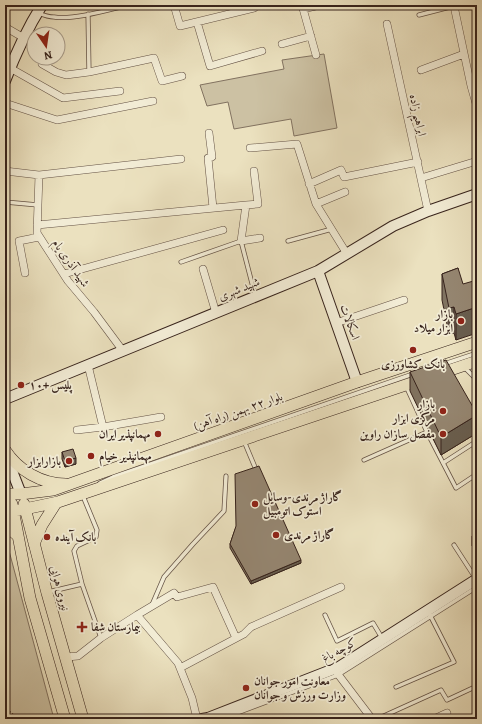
<svg xmlns="http://www.w3.org/2000/svg" width="482" height="724" font-family="Alegreya,Amiri,serif">
<rect width="100%" height="100%" fill="#ebe1bf"/>
<filter id="stains"><feTurbulence type="fractalNoise" baseFrequency=".005" numOctaves="4"/><feColorMatrix values="0 0 0 0 .2 0 0 0 0 .09 0 0 0 0 .02 0 0 0 .5 -.17"/></filter>
<radialGradient id="worn" r=".72"><stop offset=".6" stop-color="#630" stop-opacity="0"/><stop offset="1" stop-color="#630" stop-opacity=".3"/></radialGradient>
<path fill="#ccc1a3" stroke="#827260" d="M324,54L337,128L294,136L291,119L234,129L228,102L207,106L200,85L284,69L282,60Z
M5,544L8,547L54,719H5Z"/>
<g fill="none" stroke-linecap="round" stroke-linejoin="round">
<defs>
<path id="lane" d="M38,13C43,15 48,17 54,17C74,20 108,10 129,5
M88,14L89,72
M419,15L454,6
M5,202L38,205
M288,241L332,229
M181,262L241,241L255,295
M444,364L477,353
M465,368L477,380
M406,386L427,432L456,488L477,474
M244,441L257,472
M364,460L427,432
M443,463L477,441
M100,483L113,477L413,374
M83,496L97,530L96,537L77,546L74,551L82,584L101,638
M454,545L476,579
M48,592L82,584
M152,605L164,577L193,544L224,511L226,476
M325,615L337,641L373,623L382,638
M396,687L454,662L430,615
M221,719L338,675L477,587
M377,719L441,690L447,700L477,686"/>
<path id="street" d="M174,5L180,26L254,8
M302,5L316,55
M454,6L471,86L477,107
M303,9L320,5
M197,22L210,66L262,51
M387,24L428,211
M5,27L24,38
M282,44L311,36
M42,64L56,72L66,75L89,72L154,58L162,81L182,76
M10,68L63,98L120,91
M421,70L464,54
M5,103L57,120L153,101
M209,133L212,157L208,158L213,208
M250,148L297,144L316,204L347,254
M5,171L39,175L181,159
M254,171L258,204L246,205L241,241L260,238
M39,175L37,233L68,281L94,312L123,351
M421,178L477,161
M309,184L341,170L344,177L418,162
M316,204L345,192
M37,225L246,205
M203,269L216,313
M25,273L19,241L39,237
M64,274L223,230
M336,323L404,300
M88,365L103,427
M77,430L103,427L161,417
M137,615L178,663L192,698L197,719
M66,657L78,656L101,638L137,615L174,593L177,597L213,587L236,638
M180,668L244,634L251,627L341,587
M334,669L372,719
M434,719L447,713"/>
<path id="secondary" d="M5,81C15,55 27,29 42,5
M318,271L357,382
M5,399L318,271L393,226L428,211L477,194
M5,453L21,494
M202,719L208,718L339,667L477,579"/>
<path id="primary" d="M5,450C18,470 41,484 66,484
M5,494H21L53,490L357,382L477,342
M12,504L30,598L65,719
M24,504L47,593L83,719
M5,511L20,510L58,502L477,361
M5,525L18,536
M34,544L42,525L56,503"/>
</defs>
<use href="#lane" stroke="#645245" stroke-width="5"/>
<use href="#street" stroke="#645245" stroke-width="8"/>
<use href="#secondary" stroke="#37231c" stroke-width="12"/>
<use href="#primary" stroke="#37231c" stroke-width="12"/>
<path stroke="#37231c" stroke-width="1.5" stroke-dasharray="1 2" stroke-linecap="butt" d="M5,708L19,719"/>
<use href="#lane" stroke="#f2ecd5" stroke-width="3.5"/>
<use href="#street" stroke="#f2ecd5" stroke-width="7"/>
<use href="#secondary" stroke="#f2ecd5" stroke-width="10"/>
<use href="#primary" stroke="#ebe1bf" stroke-width="11"/>
</g>
<path fill="#807361" stroke="#37231c" d="M458,268L456,340L454,333L449,334L442,300V274Z
M410,372L477,415V433L441,455L410,391Z
M62,452L76,464L65,467L62,459Z
M236,527L301,563L251,584L230,548V544Z
M477,532V551L472,546V536Z"/>
<path fill="#685e4f" stroke="#37231c" d="M454,307V333L449,334V308Z
M477,307V333L456,340V314Z
M477,415V433L441,455V437Z
M76,458V464L65,467V461Z
M301,560V563L251,584V581Z"/>
<path fill="#958671" stroke="#37231c" d="M458,268L463,284L477,280V307L456,314L454,307L449,308L442,274Z
M446,360L477,414V415L441,437L410,372Z
M73,449L76,458L65,461L62,452Z
M259,466L301,560L251,581L230,544L236,526L235,474Z
M477,532V541L472,536Z"/>
<g fill="#8f2418" stroke="#f2ecd5" stroke-width="1.5">
<circle cx="461" cy="321" r="4"/>
<circle cx="413" cy="350" r="4"/>
<circle cx="21" cy="385" r="4"/>
<circle cx="443" cy="411" r="4"/>
<circle cx="158" cy="434" r="4"/>
<circle cx="443" cy="434" r="4"/>
<circle cx="91" cy="456" r="4"/>
<circle cx="69" cy="461" r="4"/>
<circle cx="255" cy="504" r="4"/>
<circle cx="276" cy="535" r="4"/>
<circle cx="47" cy="537" r="4"/>
<path d="M80 621h4v4h4v4h-4v4h-4v-4h-4v-4h4z"/>
<circle cx="246" cy="688" r="4"/>
</g>
<g text-anchor="middle" stroke-width="3.5" stroke-linejoin="round" paint-order="stroke">
<g font-size="12" fill="#37231c" stroke="#f2ecd5">
<text transform="translate(418 115) rotate(78)" y="4">ابراهیم زاده</text>
<text transform="translate(71 263) rotate(55)" y="4">شهید آذری یام</text>
<text transform="translate(239 289) rotate(-22)" y="4">شهید شهری</text>
<text transform="translate(350 322) rotate(70)" y="4">اسکالات</text>
<text transform="translate(238 411) rotate(-19)" y="4">بلوار ۲۲ بهمن (راه آهن)</text>
<text transform="translate(60 588) rotate(75)" y="4">نیروی هوایی</text>
<text transform="translate(339 650) rotate(-29)" y="4">کوچه باغ</text>
</g>
<g font-size="12" font-weight="bold" fill="#37231c" stroke="#f2ecd5" text-anchor="start">
<text x="453" y="318" text-anchor="end">بازار<tspan x="453" dy="14">ابزار میلاد</tspan></text>
<text x="413" y="368" text-anchor="middle">بانک کشاورزی</text>
<text x="29" y="389">پلیس +۱۰</text>
<text x="435" y="408" text-anchor="end">بازار<tspan x="435" dy="14">مرکزی ابزار</tspan></text>
<text x="150" y="438" text-anchor="end">مهمانپذیر ایران</text>
<text x="435" y="438" text-anchor="end">مفصل سازان راوین</text>
<text x="99" y="460">مهمانپذیر خیام</text>
<text x="61" y="465" text-anchor="end">بازارابزار</text>
<text x="263" y="501">گاراژ مرندی-وسایل<tspan x="263" dy="14">استوک اتومبیل</tspan></text>
<text x="284" y="539">گاراژ مرندی</text>
<text x="55" y="541">بانک آینده</text>
<text x="91" y="631">بیمارستان شفا</text>
<text x="254" y="685">معاونت امور جوانان<tspan x="254" dy="14">وزارت ورزش و جوانان</tspan></text>
</g>
</g>
<rect width="482" height="724" fill="none" stroke="#ebe1bf" stroke-width="20"/>
<rect x="6" y="6" width="470" height="712" fill="none" stroke="#37231c" stroke-width="2"/>
<rect x="10" y="10" width="462" height="704" fill="none" stroke="#37231c"/>
<g transform="translate(46 46) rotate(167)"><circle r="19" fill="#f2ecd5" stroke="#a79c8b"/>
<path d="M0-3L7 15L0 10L-7 15Z" fill="#8f2418"/>
<text y="-6" font-size="11" font-weight="bold" text-anchor="middle" fill="#37231c">N</text>
</g>
<rect width="100%" height="100%" filter="url(#stains)"/>
<rect width="100%" height="100%" fill="url(#worn)"/>
</svg>
